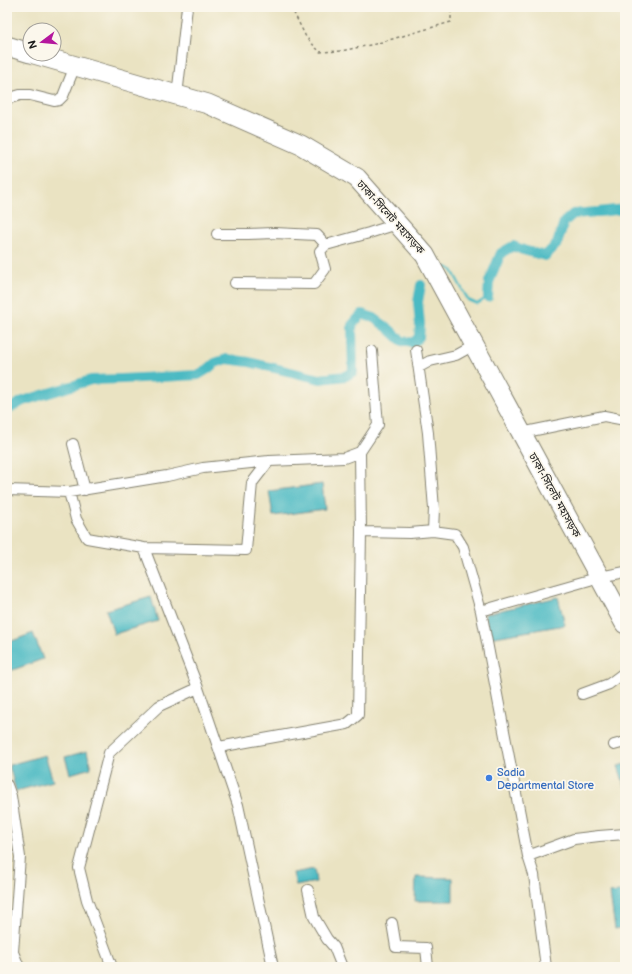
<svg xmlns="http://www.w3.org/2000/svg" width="632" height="974" font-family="'Balsamiq Sans','Noto Sans Bengali',sans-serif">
<rect width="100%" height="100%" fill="#fbf7ec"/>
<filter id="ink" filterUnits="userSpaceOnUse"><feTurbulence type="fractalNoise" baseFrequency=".025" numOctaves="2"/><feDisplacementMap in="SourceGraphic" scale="8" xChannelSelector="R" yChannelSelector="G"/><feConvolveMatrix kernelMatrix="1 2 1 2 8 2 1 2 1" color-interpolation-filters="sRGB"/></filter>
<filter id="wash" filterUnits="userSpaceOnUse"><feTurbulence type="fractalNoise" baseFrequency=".012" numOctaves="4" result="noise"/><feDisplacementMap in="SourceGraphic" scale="16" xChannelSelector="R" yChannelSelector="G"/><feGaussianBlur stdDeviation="0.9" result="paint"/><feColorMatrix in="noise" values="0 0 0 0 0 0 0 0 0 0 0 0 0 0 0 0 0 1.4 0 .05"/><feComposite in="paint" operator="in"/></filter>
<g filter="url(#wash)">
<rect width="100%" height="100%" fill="#eae3c2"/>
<path fill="#4cbac3" stroke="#346b70" d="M322,484L325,509L273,516L269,491Z
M151,597L158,621L114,634L106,610Z
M558,597L565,625L489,638L485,614Z
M33,633L43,659L10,671L7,664V643Z
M87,751L91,768L70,774L65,757Z
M45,755L53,781L16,791L9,765Z
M625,764V787L618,766Z
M314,869L316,882L296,886L293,873Z
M416,877L453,878V901H415Z
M625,891V927L615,929L610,893Z"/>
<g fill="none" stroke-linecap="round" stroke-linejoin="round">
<path stroke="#4cbac3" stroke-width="2.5" d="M446,267L452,270L468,300L477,304L488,297"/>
<path stroke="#4cbac3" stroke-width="10" d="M488,297L489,282L501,253L513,246L523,250L545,256L557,244L564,222L573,214L598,212L625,209
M7,410L23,401L91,380L122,379L198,375L208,369L215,363L227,359L249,362L320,379L346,376L353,372L352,325L362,314L374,318L388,328L402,341L413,343L419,337L420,325L418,302L421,285"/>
</g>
</g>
<g filter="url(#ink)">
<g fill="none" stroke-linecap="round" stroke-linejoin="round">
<defs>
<path id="street" d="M177,96L187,7
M7,99L20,95H30L54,101L59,100L63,96L75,66
M217,234H248L274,233L317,235L326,245L369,233L397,224
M235,283L314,284L325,269L320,251L326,245
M416,350L428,433L434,509L433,531
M419,367L430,361L456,355L474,345
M521,433L604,416L625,420
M73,444L85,490
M7,490L69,492L167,476L203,468L269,461L344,458L360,452L378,425L372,351
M69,492L76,519L87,538L144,548L246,550L252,483L269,461
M361,532L410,533L433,531L455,534L463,547L481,611
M144,548L198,688L238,805L273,967
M582,694L609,684L625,672
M614,745L625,742
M219,747L347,724L358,715L361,532L360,452
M7,785L11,796L20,857L13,952L19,967
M528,856L574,839L599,836L625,834
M308,890L314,917L327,939L334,947L342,967
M392,923L396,947L426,948L428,967
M112,967L87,900L79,868L109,753L159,706L198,688
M546,967L534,875L528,856L481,611L600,577L625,572"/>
<path id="highway" d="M7,46L30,53
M34,54L208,104L301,145L357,178L425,255L625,624"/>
</defs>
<use href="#street" stroke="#83806f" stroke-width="12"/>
<use href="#highway" stroke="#83806f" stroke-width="21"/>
<path stroke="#83806f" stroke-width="1.5" stroke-dasharray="3 3" stroke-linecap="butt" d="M291,7L306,37L320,52L341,51L375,44L451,22V7"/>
<use href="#street" stroke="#fff" stroke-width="10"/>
<use href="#highway" stroke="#fff" stroke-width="19"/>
</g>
</g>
<circle fill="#3f7fe0" stroke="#fbf7ec" stroke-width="1.5" cx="489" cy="778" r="4"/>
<g text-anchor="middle" stroke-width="3.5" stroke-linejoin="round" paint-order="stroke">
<g font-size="11" fill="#1c1c1c" stroke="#fbf7ec">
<text transform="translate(391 217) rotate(48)" y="4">ঢাকা-সিলেট মহাসড়ক</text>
<text transform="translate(555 495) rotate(61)" y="4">ঢাকা-সিলেট মহাসড়ক</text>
</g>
<g font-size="11" fill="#366cbe" stroke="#fbf7ec" text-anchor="start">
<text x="497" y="776">Sadia<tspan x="497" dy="13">Departmental Store</tspan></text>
</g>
</g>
<rect width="632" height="974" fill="none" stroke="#fbf7ec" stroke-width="24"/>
<g transform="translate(42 42) rotate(254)"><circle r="19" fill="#fbf7ec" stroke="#a29f99"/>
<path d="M0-3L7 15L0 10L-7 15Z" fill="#b5179e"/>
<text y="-6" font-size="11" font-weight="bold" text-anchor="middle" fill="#1c1c1c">N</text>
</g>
</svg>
